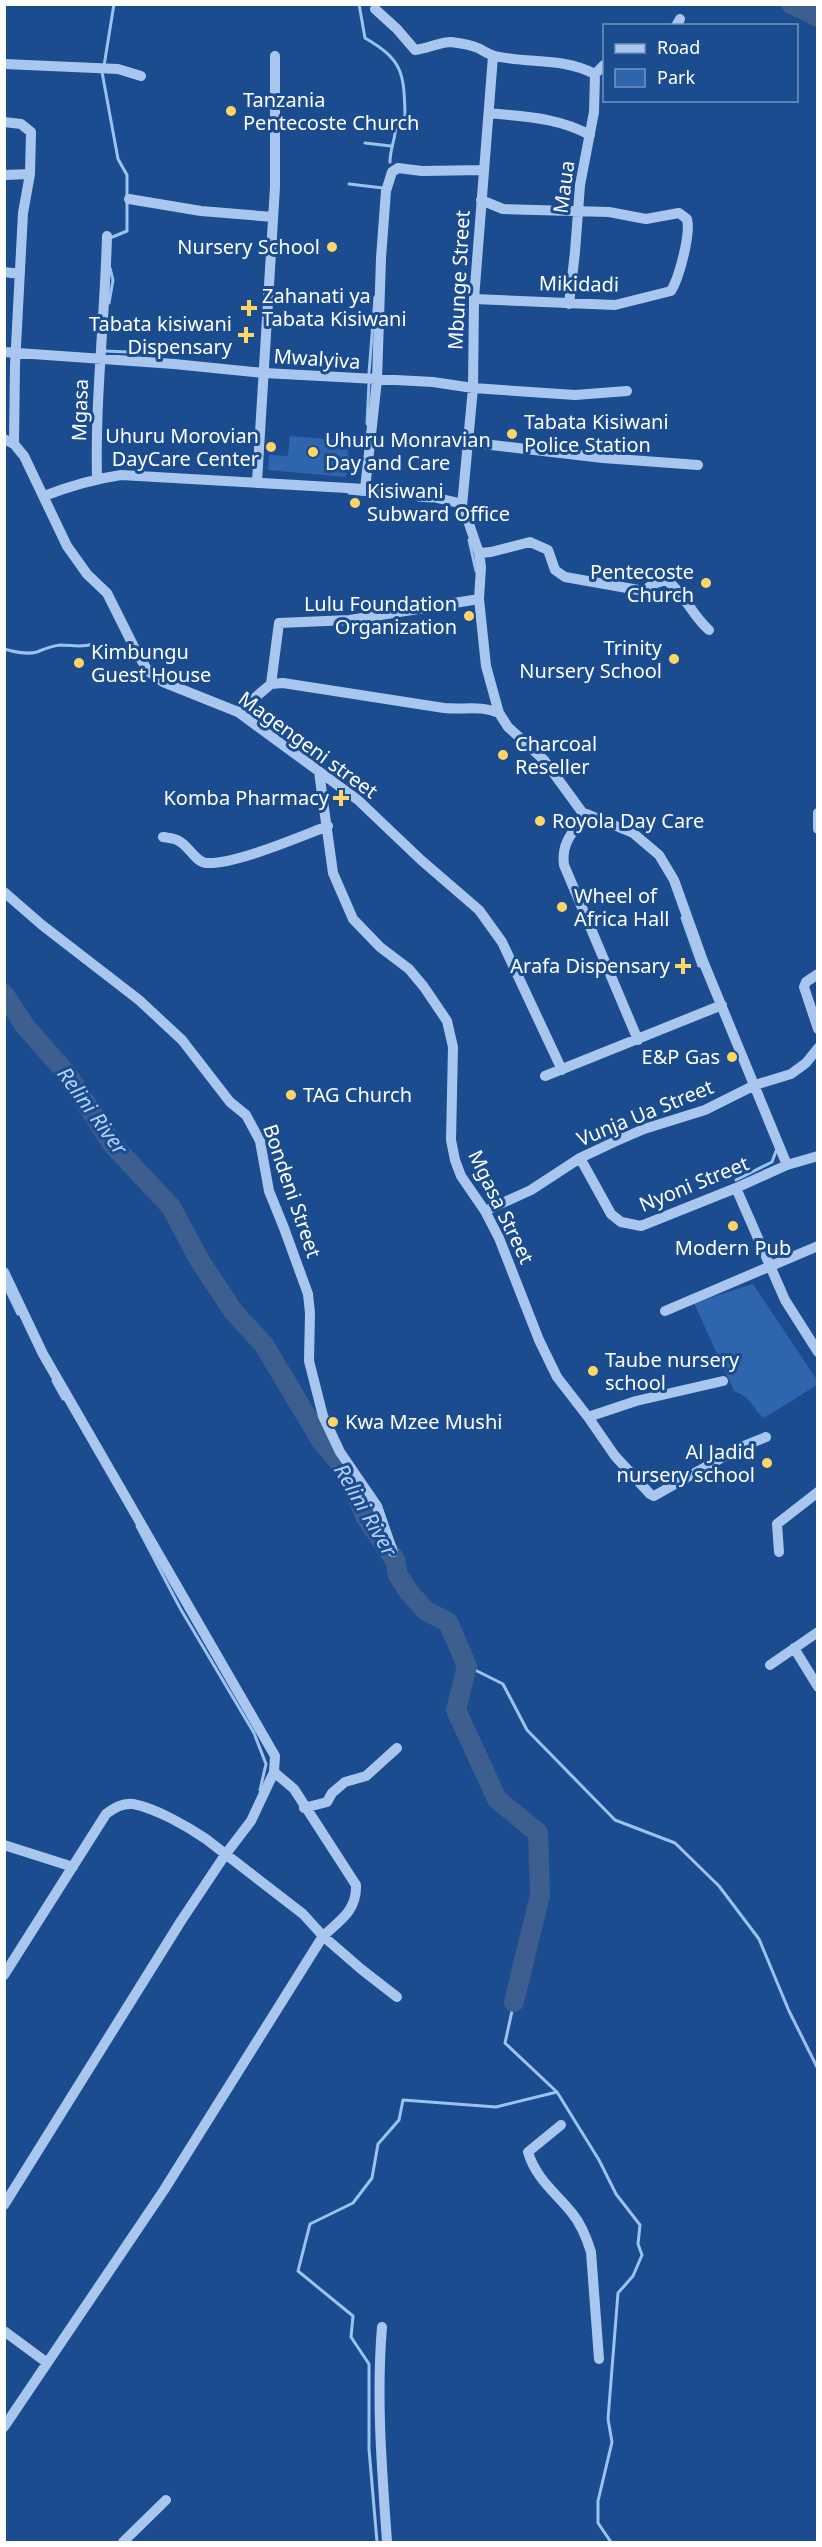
<svg xmlns="http://www.w3.org/2000/svg" width="822" height="2547" font-family="'Noto Sans',sans-serif">
<rect width="100%" height="100%" fill="#1b4c8f"/>
<path fill="#2e65ad" d="M290,436L349,441L346,477L268,470L269,455L288,456Z
M753,1284L817,1380V1385L764,1418C749,1405 754,1399 734,1391L694,1303Z"/>
<g fill="none" stroke-linecap="round" stroke-linejoin="round">
<path stroke="#9cc2f0" stroke-width="3" d="M359,4L365,38C403,60 404,73 405,115L403,121L396,124C396,138 390,148 390,162
M104,66L114,4
M102,72L118,159L127,175V231L110,238
M365,143L391,146
M349,184L383,188
M109,303L113,280L110,268
M104,351L153,353
M369,373L375,297
M367,424L369,383
M349,493L388,497
M418,500L432,501
M469,540L476,571
M4,649C15,652 27,655 37,652C44,649 52,646 60,645C73,645 81,648 93,644L108,651
M682,918L699,966
M736,1180L772,1162L776,1151
M4,1285L18,1314
M53,1381L63,1399
M137,1526L180,1608L254,1733L266,1764L260,1790
M467,1666L503,1684L527,1730L615,1820L675,1843L719,1886L759,1939L789,2011L818,2069
M514,2002L505,2043L557,2092L599,2160L616,2194L640,2225L638,2244L642,2255L633,2276L618,2293L608,2419L612,2442L598,2501V2523L611,2542
M377,2542L369,2449V2364L351,2337L353,2316L298,2271L310,2224L353,2203L372,2178L378,2144L399,2120L403,2100L496,2107L557,2092"/>
<path stroke="#3c5f90" stroke-width="20" d="M791,4L818,17
M4,994L25,1026L67,1074L113,1145L171,1207L200,1261L233,1311L264,1345L322,1442L347,1471L365,1516L395,1560L398,1575L409,1592L426,1611L448,1622L467,1666L456,1710L497,1799L538,1833L540,1895L514,2002"/>
<path stroke="#a9c7ee" stroke-width="10" d="M375,9L397,29L415,50C427,49 439,42 451,42C459,43 471,45 478,48C484,51 489,55 495,56C530,64 562,57 595,74L594,112L580,185L575,252L569,304
M676,26L680,19
M4,64L118,69L141,76
M595,74L604,65
M489,113C525,117 557,117 590,135
M4,122L21,124L31,132L30,174L23,213L15,365L14,444
M4,175L30,174
M129,199L201,211L273,217
M4,272L20,274
M474,299L615,305L671,291C679,278 691,234 687,219L679,213L646,219L609,212L503,209L481,200
M4,352L174,364L264,373L433,382L473,388L575,395L627,391
M4,439L14,444L24,456L67,546L87,574L107,593L137,653L148,671L163,682L238,712L358,800L421,860L479,910L502,942L562,1070
M466,442L603,458L698,465
M97,478C95,397 105,317 107,236
M257,482L275,187V56
M365,489L377,380L381,258L386,191L392,172L398,168L422,171L484,170
M44,496C70,486 94,479 121,475L365,489L424,495L459,503L465,512L479,553L481,567L479,599L486,666L499,713L508,727L544,760L582,812L633,833L659,855L674,880L703,961L787,1165
M462,506L473,388L474,299L493,56
M479,553L491,552L530,542L548,550L555,570L565,577L644,591L653,584L666,580C684,592 692,616 709,630
M271,684L279,623L350,620L479,599
M238,712L271,684L283,683L444,708C463,710 481,705 499,713
M319,772L333,873L353,919L380,947L409,969L424,987L447,1021L453,1047L451,1140L455,1160L461,1176L485,1211L499,1238L539,1340L557,1377L588,1417L615,1456L650,1494L654,1496L739,1448L766,1437
M818,813V829
M586,815C573,832 561,842 564,865L638,1040
M163,837C168,838 173,838 177,840C188,844 195,862 206,863C234,865 299,837 328,826
M4,892L42,925L139,1000L182,1040L230,1102L246,1115L260,1141L269,1191L284,1228L308,1294L310,1313L309,1361L323,1416L340,1452L377,1506L393,1552
M818,974L806,982L804,987L818,1029
M545,1076L722,1005
M580,1158L611,1214L621,1222L641,1226L736,1188L787,1165L818,1156
M736,1188L785,1300L818,1352
M485,1211L531,1190L580,1158L614,1142L644,1129L705,1110L755,1085L791,1074L806,1063L818,1048
M4,1272L43,1354L275,1756L274,1772L251,1821L225,1855L181,1921L4,2205
M665,1311L818,1246
M588,1417L636,1401L723,1381
M779,1552L777,1524L818,1492
M794,1648L818,1687
M770,1665L818,1632
M304,1808L327,1802L332,1793L345,1782L366,1776L397,1748
M4,1845L73,1867
M4,1975L106,1814C114,1808 122,1803 133,1804C155,1808 187,1826 206,1839L303,1914L323,1936L361,1969L397,1997
M561,2125L528,2152C536,2179 555,2192 572,2213C581,2224 587,2239 591,2252L599,2359
M382,2327C376,2399 382,2471 387,2542
M4,2331L46,2362
M4,2427L164,2190L323,1936C341,1920 357,1910 356,1885L294,1789L274,1772
M123,2542L166,2500"/>
</g>
<g fill="#ffd666" stroke="#1b4c8f" stroke-width="2">
<circle cx="231" cy="111" r="6"/>
<circle cx="332" cy="247" r="6"/>
<path d="M246 299h6v6h6v6h-6v6h-6v-6h-6v-6h6z"/>
<path d="M243 326h6v6h6v6h-6v6h-6v-6h-6v-6h6z"/>
<circle cx="512" cy="434" r="6"/>
<circle cx="271" cy="447" r="6"/>
<circle cx="313" cy="452" r="6"/>
<circle cx="355" cy="503" r="6"/>
<circle cx="706" cy="583" r="6"/>
<circle cx="469" cy="616" r="6"/>
<circle cx="674" cy="659" r="6"/>
<circle cx="79" cy="663" r="6"/>
<circle cx="503" cy="755" r="6"/>
<path d="M338 789h6v6h6v6h-6v6h-6v-6h-6v-6h6z"/>
<circle cx="540" cy="821" r="6"/>
<circle cx="562" cy="907" r="6"/>
<path d="M680 957h6v6h6v6h-6v6h-6v-6h-6v-6h6z"/>
<circle cx="732" cy="1057" r="6"/>
<circle cx="291" cy="1095" r="6"/>
<circle cx="733" cy="1226" r="6"/>
<circle cx="593" cy="1371" r="6"/>
<circle cx="333" cy="1422" r="6"/>
<circle cx="767" cy="1463" r="6"/>
</g>
<g text-anchor="middle" stroke-width="6" stroke-linejoin="round" paint-order="stroke">
<g font-size="20" fill="#fff" stroke="#1b4c8f" text-anchor="start">
<text x="243" y="107">Tanzania<tspan x="243" dy="23">Pentecoste Church</tspan></text>
<text x="320" y="254" text-anchor="end">Nursery School</text>
<text x="262" y="303">Zahanati ya<tspan x="262" dy="23">Tabata Kisiwani</tspan></text>
<text x="232" y="331" text-anchor="end">Tabata kisiwani<tspan x="232" dy="23">Dispensary</tspan></text>
<text x="524" y="429">Tabata Kisiwani<tspan x="524" dy="23">Police Station</tspan></text>
<text x="259" y="443" text-anchor="end">Uhuru Morovian<tspan x="259" dy="23">DayCare Center</tspan></text>
<text x="325" y="447">Uhuru Monravian<tspan x="325" dy="23">Day and Care</tspan></text>
<text x="367" y="498">Kisiwani<tspan x="367" dy="23">Subward Office</tspan></text>
<text x="694" y="579" text-anchor="end">Pentecoste<tspan x="694" dy="23">Church</tspan></text>
<text x="457" y="611" text-anchor="end">Lulu Foundation<tspan x="457" dy="23">Organization</tspan></text>
<text x="662" y="655" text-anchor="end">Trinity<tspan x="662" dy="23">Nursery School</tspan></text>
<text x="91" y="659">Kimbungu<tspan x="91" dy="23">Guest House</tspan></text>
<text x="515" y="751">Charcoal<tspan x="515" dy="23">Reseller</tspan></text>
<text x="329" y="805" text-anchor="end">Komba Pharmacy</text>
<text x="552" y="828">Royola Day Care</text>
<text x="574" y="903">Wheel of<tspan x="574" dy="23">Africa Hall</tspan></text>
<text x="670" y="973" text-anchor="end">Arafa Dispensary</text>
<text x="720" y="1064" text-anchor="end">E&amp;P Gas</text>
<text x="303" y="1102">TAG Church</text>
<text x="733" y="1255" text-anchor="middle">Modern Pub</text>
<text x="605" y="1367">Taube nursery<tspan x="605" dy="23">school</tspan></text>
<text x="345" y="1429">Kwa Mzee Mushi</text>
<text x="755" y="1459" text-anchor="end">Al Jadid<tspan x="755" dy="23">nursery school</tspan></text>
</g>
<g font-size="20" fill="#fff" stroke="#1b4c8f">
<text transform="translate(564 187) rotate(-82)" y="7">Maua</text>
<text transform="translate(459 280) rotate(-87)" y="7">Mbunge Street</text>
<text transform="translate(579 284) rotate(1)" y="7">Mikidadi</text>
<text transform="translate(317 359) rotate(4)" y="7">Mwalyiva</text>
<text transform="translate(80 410) rotate(-88)" y="7">Mgasa</text>
<text transform="translate(308 745) rotate(36)" y="7">Magengeni street</text>
<text transform="translate(645 1113) rotate(-22)" y="7">Vunja Ua Street</text>
<text transform="translate(694 1184) rotate(-22)" y="7">Nyoni Street</text>
<text transform="translate(292 1191) rotate(71)" y="7">Bondeni Street</text>
<text transform="translate(501 1207) rotate(64)" y="7">Mgasa Street</text>
</g>
<g font-size="21" font-style="italic" fill="#b5d1f5" stroke="#1b4c8f">
<text transform="translate(92 1111) rotate(54)" y="7">Relini River</text>
<text transform="translate(365 1510) rotate(60)" y="7">Relini River</text>
</g>
</g>
<rect width="822" height="2547" fill="none" stroke="#ffffff" stroke-width="12"/>
<rect x="603" y="24" width="195" height="78" fill="#1b4c8f" stroke="#7694bc" stroke-width="1.5"/>
<rect x="615" y="44" width="30" height="9" fill="#a9c7ee" stroke="#7694bc" stroke-width="1.5"/>
<text x="657" y="54" font-size="18" fill="#ffffff">Road</text>
<rect x="615" y="69" width="30" height="18" fill="#2e65ad" stroke="#7694bc" stroke-width="1.5"/>
<text x="657" y="84" font-size="18" fill="#ffffff">Park</text>
</svg>
